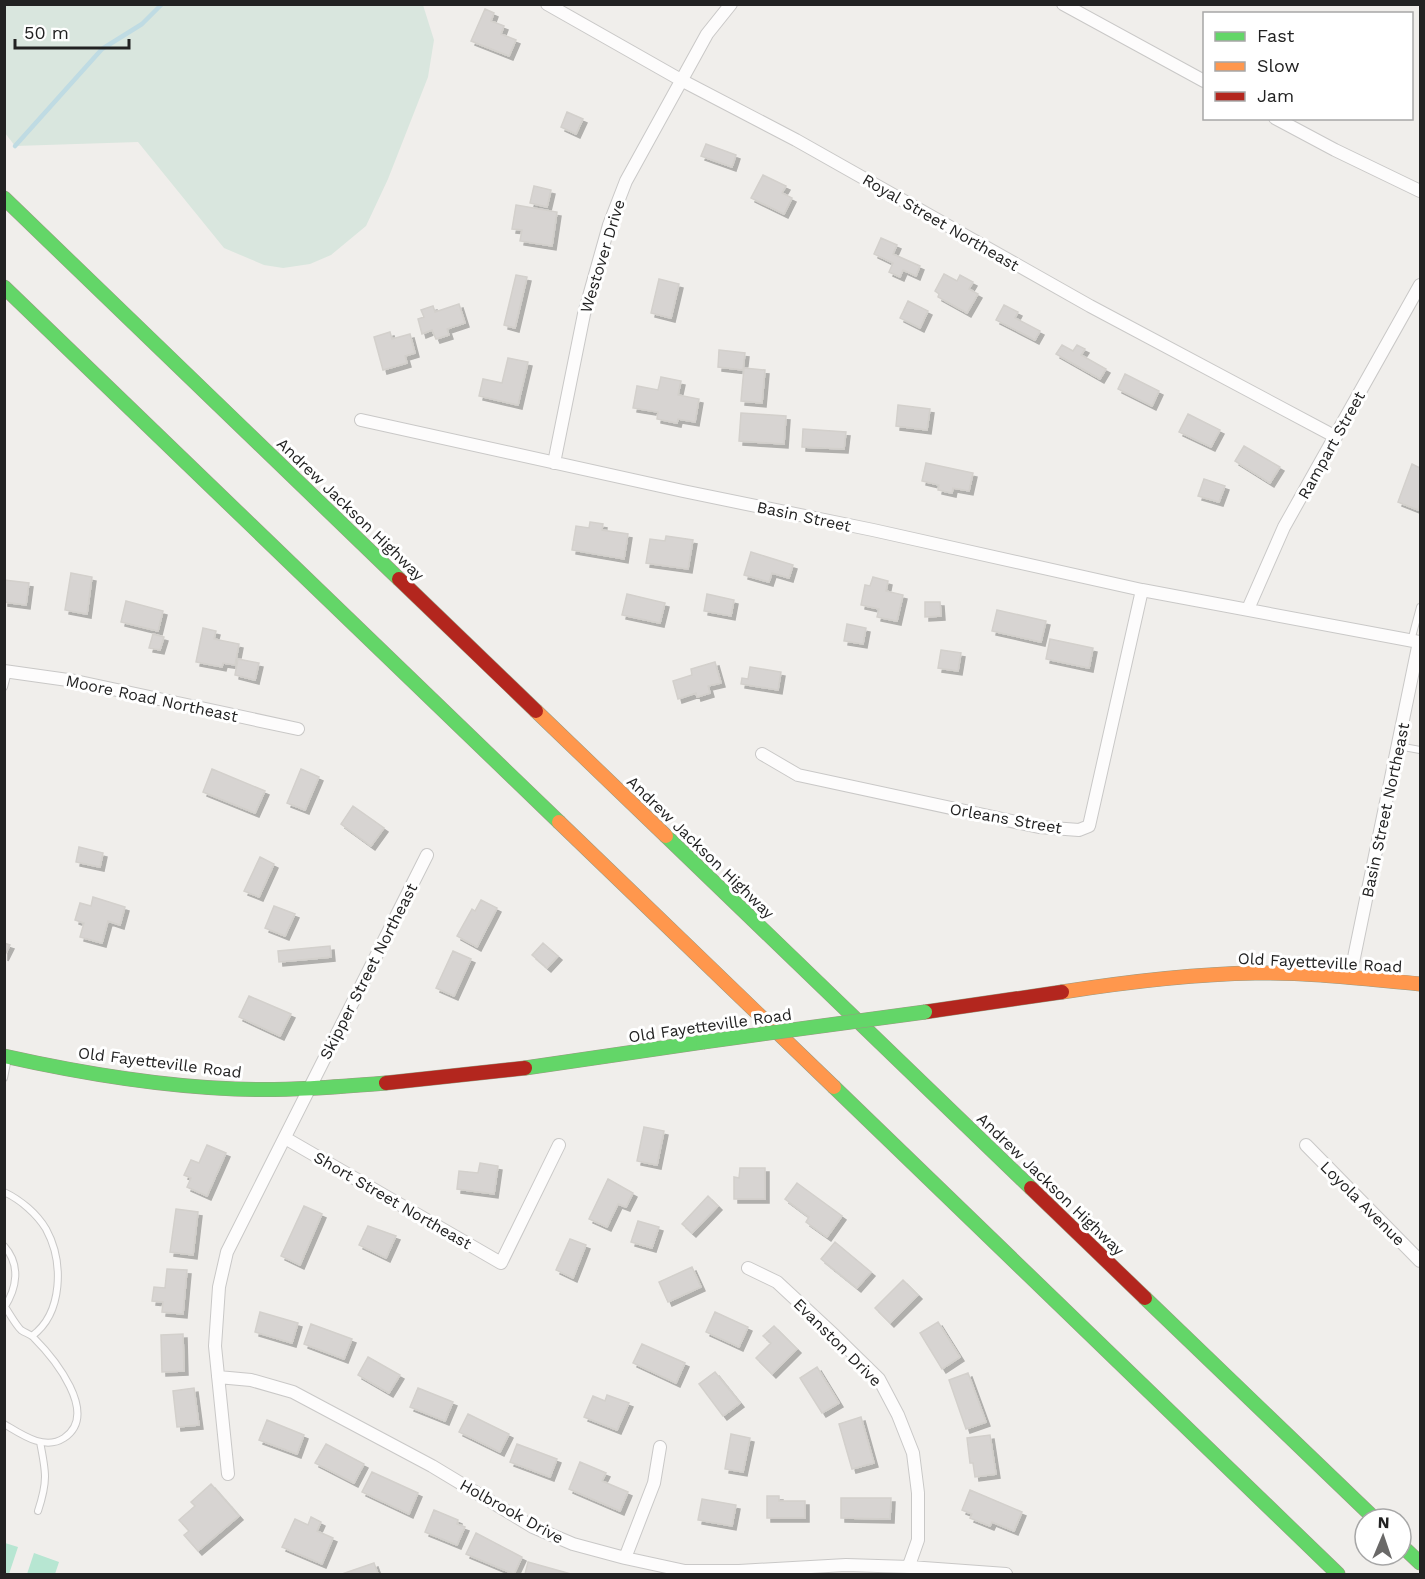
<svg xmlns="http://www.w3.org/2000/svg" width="1425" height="1579" font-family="'Work Sans',sans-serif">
<defs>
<filter id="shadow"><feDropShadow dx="4" dy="4" stdDeviation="0" flood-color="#0004"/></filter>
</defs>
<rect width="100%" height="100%" fill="#f0eeeb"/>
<path fill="#d9e6de" d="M5,4L423,5L434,40L428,77L388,179L366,226L331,255L310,264L283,268L264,265L224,248L138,142L15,146L5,133Z"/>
<path fill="#b7e6d2" d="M5,1543L18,1547L9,1574H5Z
M34,1553L59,1562L55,1574H27Z"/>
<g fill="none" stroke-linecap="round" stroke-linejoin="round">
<path stroke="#bfdbe3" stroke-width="4.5" d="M15,146L102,49L142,24L162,4"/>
</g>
<path fill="#d7d4d2" stroke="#d3d0cc" stroke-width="1.5" filter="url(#shadow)" d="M485,9L494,13L491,21L504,26L501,34L516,40L509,56L471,41Z
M567,112L583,119L576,134L561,127Z
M706,144L736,155L732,167L701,156Z
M763,175L786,186L782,193L792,198L784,214L751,198Z
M534,186L551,190L547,207L530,203Z
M516,205L557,212L552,246L520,241L522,230L512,229Z
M881,238L897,245L893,254L920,266L916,276L903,270L900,277L889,272L893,263L874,254Z
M944,274L957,281L960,275L973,282L969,289L978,294L967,313L938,297L939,294L935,291Z
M516,275L527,277L515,328L504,325Z
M659,279L679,284L671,318L651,313Z
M908,301L928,311L920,328L900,318Z
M459,304L465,323L447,329L449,335L436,339L432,330L422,334L418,319L424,317L421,310L433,306L435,312Z
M1004,305L1018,312L1015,318L1040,331L1035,340L996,320Z
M390,332L392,339L410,334L415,353L405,356L407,363L383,370L374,337Z
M1062,345L1073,351L1077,345L1085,349L1081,355L1106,369L1100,379L1056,354Z
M719,350L745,353L743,370L718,367Z
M508,358L528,362L518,405L479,396L483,379L502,383Z
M744,368L765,370L762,403L741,401Z
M1125,374L1159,391L1152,406L1118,389Z
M661,377L681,381L678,395L699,399L695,422L678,419L677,423L657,419L658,412L633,408L637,386L658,390Z
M898,405L930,409L927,430L896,426Z
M741,413L786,416L784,444L739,441Z
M1188,414L1220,430L1211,447L1179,432Z
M803,429L846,432L844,449L802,447Z
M1244,446L1280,467L1270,483L1235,461Z
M926,463L973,473L969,491L953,488L952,493L938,490L939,485L922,481Z
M1412,464L1420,468V503L1418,510L1398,502Z
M1204,479L1225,486L1219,502L1198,496Z
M590,522L603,524L602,530L628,534L624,559L572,550L576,526L589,528Z
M666,536L693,540L688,569L646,563L650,539L665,541Z
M751,552L793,565L789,578L772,573L769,582L744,575Z
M71,573L92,577L87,614L65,610Z
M873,577L888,581L886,591L903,595L897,621L877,617L879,609L861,605L865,585L870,586Z
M4,580L29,583L26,605L4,602Z
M627,594L665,603L660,623L622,615Z
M707,594L734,600L731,616L704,611Z
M126,601L163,611L158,631L121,622Z
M925,602H940L941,616L925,617Z
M997,610L1046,621L1041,642L992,631Z
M847,624L866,628L863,644L844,641Z
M203,628L216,631L214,639L239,644L235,665L223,663L222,667L196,662Z
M153,634L164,637L160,650L149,648Z
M1050,639L1093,648L1089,668L1046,659Z
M941,650L961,653L958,671L938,668Z
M238,659L259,663L255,680L235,675Z
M715,662L721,683L708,686L710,693L697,697L696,693L678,699L673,681L692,675L691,669Z
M750,667L781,672L778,690L741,684L742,678L748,679Z
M212,769L265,791L255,813L203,792Z
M301,769L319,777L305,810L287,803Z
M353,806L384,828L371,846L341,824Z
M79,847L103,853L100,867L76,862Z
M260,857L274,864L259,897L244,891Z
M93,897L125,907L120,925L108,921L102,943L80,937L84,923L75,920L80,903L91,906Z
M481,900L497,908L477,947L457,936L472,909L475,911Z
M274,906L295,914L285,936L265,928Z
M4,943L10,945L4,957Z
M543,943L558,956L547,968L532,955Z
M330,946L331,957L279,962L278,951Z
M453,951L471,959L454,996L436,988Z
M249,996L291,1014L280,1036L239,1017Z
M644,1127L664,1131L657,1165L637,1161Z
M207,1145L226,1153L207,1196L187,1187L191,1178L184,1175L191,1160L199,1163Z
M480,1163L498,1166L494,1194L457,1189L459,1171L478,1173Z
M740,1168H765V1199H734V1177L739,1178Z
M608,1179L633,1193L626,1207L618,1204L607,1227L589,1219Z
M797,1183L842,1216L827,1237L806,1222L809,1217L785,1199Z
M708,1196L718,1206L692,1233L682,1224Z
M304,1206L322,1214L300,1265L281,1256Z
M176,1209L198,1212L193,1255L170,1252Z
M638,1221L659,1227L652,1248L631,1242Z
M368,1226L396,1236L386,1258L359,1245Z
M570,1239L586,1245L573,1278L556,1270Z
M835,1242L871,1272L857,1288L821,1259Z
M692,1267L701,1287L668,1302L659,1282Z
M167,1269L187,1270L183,1314L162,1312L163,1302L152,1301L154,1287L165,1288Z
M903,1280L918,1295L890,1323L875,1308Z
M260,1312L298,1323L292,1343L255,1332Z
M715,1312L748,1327L739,1347L706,1332Z
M938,1322L960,1357L942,1369L920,1333Z
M311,1324L352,1339L344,1359L304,1344Z
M774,1326L797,1349L772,1374L756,1358L771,1343L763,1336Z
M183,1334L184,1371L162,1372L161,1335Z
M642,1344L685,1363L676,1383L633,1363Z
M368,1357L400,1375L389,1393L358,1375Z
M817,1367L839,1403L822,1413L800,1378Z
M715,1372L740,1403L723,1416L699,1384Z
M968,1373L986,1422L966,1429L949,1380Z
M194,1388L199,1425L177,1427L173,1391Z
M418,1388L453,1402L445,1421L410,1407Z
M607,1395L629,1403L617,1430L584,1417L593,1396L605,1401Z
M468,1414L509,1434L500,1452L459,1432Z
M861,1417L874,1463L852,1469L839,1424Z
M267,1420L304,1435L297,1454L259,1440Z
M731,1434L750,1438L743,1472L725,1469Z
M990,1435L996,1474L975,1477L973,1463H970L967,1438Z
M326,1444L364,1464L354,1483L315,1463Z
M517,1444L557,1459L550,1477L510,1462Z
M580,1462L606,1473L602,1481L628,1492L620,1511L569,1489Z
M372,1472L418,1493L409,1514L362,1492Z
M211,1484L239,1516L198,1551L184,1535L189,1531L179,1520L195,1506L191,1502Z
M970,1490L1022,1512L1014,1531L992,1522L990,1526L970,1518L972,1514L962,1510Z
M767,1496H779V1501H805V1518H767Z
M841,1498H891L890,1519L841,1518Z
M702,1499L736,1505L732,1526L698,1520Z
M434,1510L458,1520L457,1524L465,1527L457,1545L425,1532Z
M311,1517L321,1522L317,1531L333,1538L322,1564L282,1547L295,1519L308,1525Z
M476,1533L522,1557L514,1574L466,1554Z
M528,1562L571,1574H525Z
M374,1563L378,1574H342Z"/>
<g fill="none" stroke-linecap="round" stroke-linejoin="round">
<defs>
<path id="lane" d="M1411,641L1420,607
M4,687L8,672
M1398,746L1420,750
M4,1078L8,1058
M4,1192C21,1200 37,1214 46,1229C64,1262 63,1313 32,1336
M4,1246C21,1265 17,1288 4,1308
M4,1424C21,1434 44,1451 64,1438C100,1414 54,1358 33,1337C30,1334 25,1333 21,1330C15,1324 10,1314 5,1307
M38,1511C48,1481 46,1472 40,1442"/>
<path id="street" d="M547,4L681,80L796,140L1090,306L1336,437
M1063,4L1204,81
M1275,118L1335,150L1420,191
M361,420L683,491L873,530L1142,590L1419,642L1350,977
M554,463L584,314L609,225L626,181L707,34L731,4
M1248,609L1284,527L1420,285
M4,671L75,681L298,729
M762,754L798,775L1039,827L1079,830L1089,826L1142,590
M285,1138L501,1263L559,1145
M1306,1145L1420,1261
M748,1268L777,1282L834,1335L879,1379L898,1415L913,1453L918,1493V1540L906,1574
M218,1377L251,1380L293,1392L432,1466L533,1527L573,1544L625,1558L685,1571H739L846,1565L910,1567L1006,1574
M228,1474L215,1346L219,1287L227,1252L427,855
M625,1558L654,1483L660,1447"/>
<path id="fast" d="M4,198L399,579
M4,287L559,822
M666,836L1031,1188
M4,1056C80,1073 157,1086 235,1089C285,1091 337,1087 386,1083
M525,1068L703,1042
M834,1087L1338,1574
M1145,1298L1375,1519
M1401,1545L1420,1563"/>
<path id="slow" d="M536,711L666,836
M559,822L834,1087
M1062,992C1126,982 1191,974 1255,973C1310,972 1365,979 1420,984"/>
<path id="jam" d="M399,579L536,711
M925,1012L1062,992
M386,1083L525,1068
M1031,1188L1145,1298"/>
</defs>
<use href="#lane" stroke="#c9c8c7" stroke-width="8"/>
<use href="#street" stroke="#c9c8c7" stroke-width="14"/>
<use href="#fast" stroke="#999a82" stroke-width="15"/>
<use href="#slow" stroke="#999a82" stroke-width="15"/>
<use href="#jam" stroke="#999a82" stroke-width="15"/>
<use href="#lane" stroke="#fdfcfc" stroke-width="6"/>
<use href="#street" stroke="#fdfcfc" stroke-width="12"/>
<use href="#fast" stroke="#63d668" stroke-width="14"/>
<use href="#slow" stroke="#ff974d" stroke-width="14"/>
<use href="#jam" stroke="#b3261e" stroke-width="14"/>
<defs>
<path id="fast-bridge" d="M703,1042L925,1012"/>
</defs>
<use href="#fast-bridge" stroke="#999a82" stroke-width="15" stroke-linecap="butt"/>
<use href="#fast-bridge" stroke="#63d668" stroke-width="14"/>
</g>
<g text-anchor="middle" stroke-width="6" stroke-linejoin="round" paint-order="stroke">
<g font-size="16" fill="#222" stroke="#fff">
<text transform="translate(941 222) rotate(30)" y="6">Royal Street Northeast</text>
<text transform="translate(602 256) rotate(-73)" y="6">Westover Drive</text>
<text transform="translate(1331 445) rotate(-61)" y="6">Rampart Street</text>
<text transform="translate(351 509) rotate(44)" y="6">Andrew Jackson Highway</text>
<text transform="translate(804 516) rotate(12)" y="6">Basin Street</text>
<text transform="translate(152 698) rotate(12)" y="6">Moore Road Northeast</text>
<text transform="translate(1385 810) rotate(-78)" y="6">Basin Street Northeast</text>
<text transform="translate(1006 818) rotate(10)" y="6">Orleans Street</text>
<text transform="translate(701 847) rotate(44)" y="6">Andrew Jackson Highway</text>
<text transform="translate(1320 962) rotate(3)" y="6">Old Fayetteville Road</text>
<text transform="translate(368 971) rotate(-63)" y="6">Skipper Street Northeast</text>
<text transform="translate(710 1025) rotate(-8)" y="6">Old Fayetteville Road</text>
<text transform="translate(160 1062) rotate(7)" y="6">Old Fayetteville Road</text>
<text transform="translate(1051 1184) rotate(44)" y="6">Andrew Jackson Highway</text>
<text transform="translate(393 1200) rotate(30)" y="6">Short Street Northeast</text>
<text transform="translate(1363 1203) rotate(45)" y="6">Loyola Avenue</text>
<text transform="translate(838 1342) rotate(45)" y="6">Evanston Drive</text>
<text transform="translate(512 1511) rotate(29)" y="6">Holbrook Drive</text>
</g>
</g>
<rect width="1425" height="1579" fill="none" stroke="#222222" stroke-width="12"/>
<rect x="1203" y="12" width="210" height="108" fill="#ffffff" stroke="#a7a7a7" stroke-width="1.5"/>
<rect x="1215" y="32" width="30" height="9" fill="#63d668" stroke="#a7a7a7" stroke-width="1.5"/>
<text x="1257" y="42" font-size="18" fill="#222222">Fast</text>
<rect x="1215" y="62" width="30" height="9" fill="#ff974d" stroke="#a7a7a7" stroke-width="1.5"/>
<text x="1257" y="72" font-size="18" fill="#222222">Slow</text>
<rect x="1215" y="92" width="30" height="9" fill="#b3261e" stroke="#a7a7a7" stroke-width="1.5"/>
<text x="1257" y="102" font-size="18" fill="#222222">Jam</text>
<g transform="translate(1383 1537) rotate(2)"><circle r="28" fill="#ffffff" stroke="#a7a7a7" stroke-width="1.5"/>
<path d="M0-4.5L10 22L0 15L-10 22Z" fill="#6a6968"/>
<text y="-9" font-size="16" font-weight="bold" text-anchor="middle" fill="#222222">N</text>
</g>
<path d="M15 39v9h114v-9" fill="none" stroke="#222222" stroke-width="3"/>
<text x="24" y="39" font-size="18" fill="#222222" stroke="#ffffff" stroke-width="4.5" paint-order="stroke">50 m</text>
</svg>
